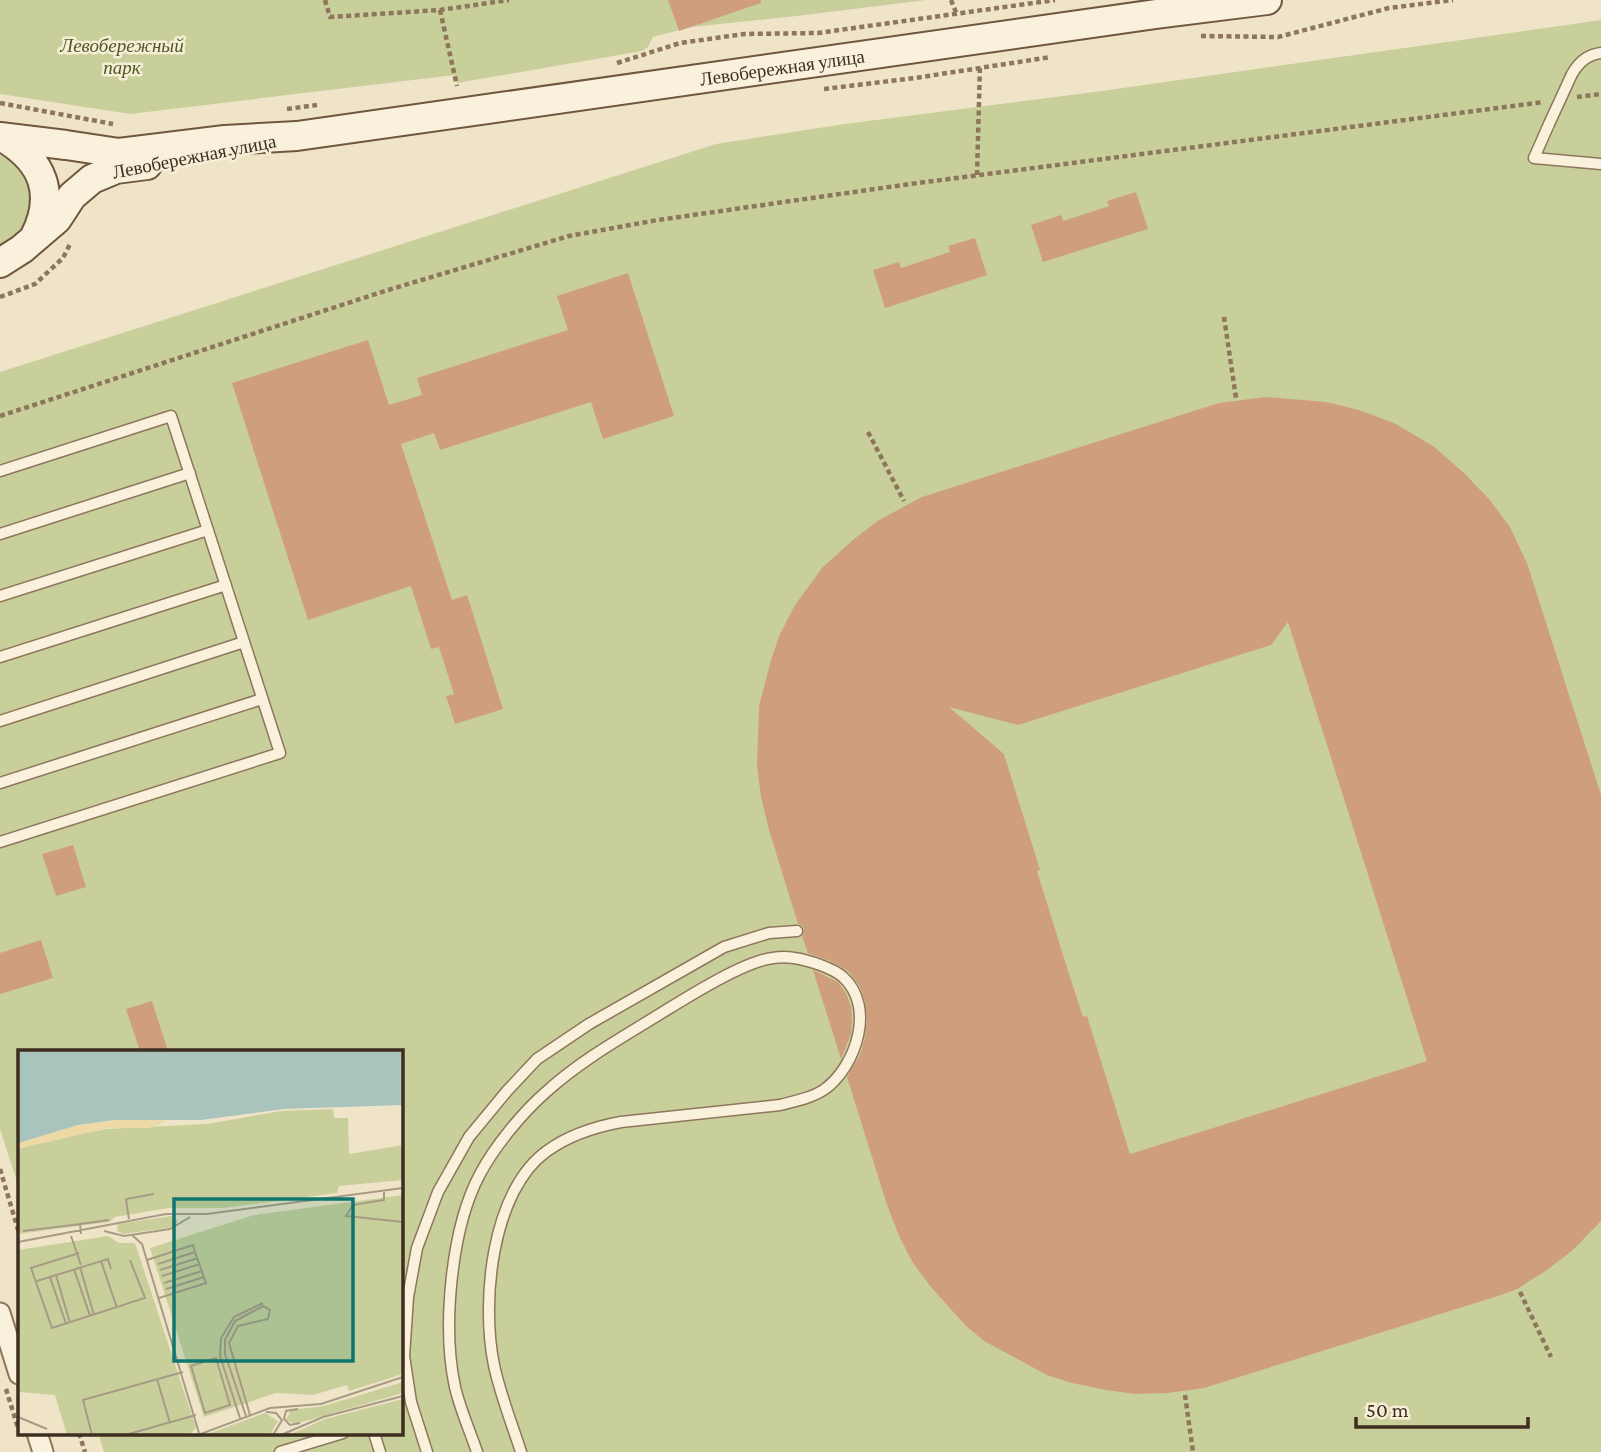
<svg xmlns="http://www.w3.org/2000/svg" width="1601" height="1452" font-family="'Crimson Pro',serif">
<rect width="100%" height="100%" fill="#f0e4c8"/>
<path fill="#c9cf9b" d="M0,0H926L797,16L691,27L653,37L648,47L642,51L457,83L455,75L130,114L0,94Z
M1601,20V1452H104L98,1433H401V1051H19V1188L0,1129V372L716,144L845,124L1102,91Z
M0,155L11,161L25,178L33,194L29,226L0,253Z"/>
<path fill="#cf9f7d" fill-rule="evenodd" d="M668,0H761V3L679,31Z
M1136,192L1148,229L1043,262L1031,225L1061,215L1063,221L1085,214L1109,206L1107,201Z
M975,238L987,275L885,308L873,270L899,262L901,268L950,252L948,246Z
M628,273L674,416L603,439L591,402L440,450L434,433L401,444L452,600L467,595L503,709L455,724L446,696L454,694L439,647L431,649L411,586L308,620L232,383L368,340L389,405L422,395L417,378L568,330L557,296Z
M1266,397L1326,402L1359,410L1394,423L1433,446L1463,472L1489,499L1510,527L1527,563L1601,795V1221L1573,1250L1547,1270L1517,1289L1501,1295L1204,1388L1168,1393L1135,1394L1106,1390L1072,1383L1047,1375L984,1341L966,1326L931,1287L913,1263L900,1238L887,1205L847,1077L860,1055L865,1038L867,1020L865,1001L859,985L848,971L830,961L808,953L802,936L804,930L803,926L798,924L769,830L761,797L757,765L759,706L771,660L780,634L795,605L822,568L854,539L879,520L922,497L1219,403ZM1288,622L1427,1061L1130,1154L1087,1016L1083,1017L1063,955L1037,871L1040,870L1004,754L949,707L1018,725L1271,645Z
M73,845L86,887L56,896L42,854Z
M41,940L53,978L0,994V953Z
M813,970L838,982L846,993L851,1006L852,1019L851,1034L841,1059Z
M152,1001L168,1051H140L126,1009Z"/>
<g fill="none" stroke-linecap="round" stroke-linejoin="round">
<defs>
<path id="lane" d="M1572,74C1579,62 1587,55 1601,53
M1549,124L1534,158L1601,164
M0,471L171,416L280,753L0,842
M0,534L190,473
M0,596L208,530
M0,657L226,585
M0,721L244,642
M0,783L262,699
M374,1433L380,1452
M280,1452L343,1433
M427,1452L411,1402L404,1356L408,1297L417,1248L438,1192L469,1137L507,1091L537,1059L589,1024L724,947L769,933L797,931
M477,1452C470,1431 460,1409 455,1387C442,1327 451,1228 480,1174C495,1146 522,1113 546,1092C580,1061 621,1038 660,1014C686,998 744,961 773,958C779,957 788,957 794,958C808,960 833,968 843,977C876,1007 856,1066 825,1089C812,1098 795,1101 780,1105L621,1122C594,1127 569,1135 547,1151C491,1191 481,1303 494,1365C500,1394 512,1424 521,1452"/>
<path id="street" d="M0,1313L19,1374
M37,1433L43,1452"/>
<g id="secondary">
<path id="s1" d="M0,137L66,145L119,153L225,140L297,136L1156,14L1267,0"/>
<path d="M4,138C43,161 56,194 35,236"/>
<path d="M0,263L22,249L57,219L72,196L92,179L116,169L147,165"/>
</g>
</defs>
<use href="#lane" stroke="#8d765c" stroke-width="13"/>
<use href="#street" stroke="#8d765c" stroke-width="23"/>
<use href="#secondary" stroke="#6f573f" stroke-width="32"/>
<path stroke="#8d765c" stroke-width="4.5" stroke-dasharray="5 3.5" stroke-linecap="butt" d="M325,0L330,17L440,10L509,0
M951,0L957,15
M440,10L457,86
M1201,36L1278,37L1389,8L1453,0
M617,63L680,43L744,34L818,33L1055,0
M824,89L915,78L1051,57
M1577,97L1601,94
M0,103L113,124
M287,109L317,105
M977,175L980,65
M0,297L35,284L63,258L71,242
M1224,317L1236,398
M0,416L388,290L569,236L658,220L910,184L1544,102
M868,432L904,501
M0,1169L19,1233
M1520,1292L1551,1357
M6,1389L18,1428
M1185,1395L1193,1452
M79,1433L85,1452"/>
<use href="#lane" stroke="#faf1dc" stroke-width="10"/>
<use href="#street" stroke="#faf1dc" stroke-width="19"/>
<use href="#secondary" stroke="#faf1dc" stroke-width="28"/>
<defs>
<path id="lane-bridge" d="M1549,124L1572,74"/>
</defs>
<use href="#lane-bridge" stroke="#8d765c" stroke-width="13" stroke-linecap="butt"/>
<use href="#lane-bridge" stroke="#faf1dc" stroke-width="10"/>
</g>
<g text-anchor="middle" stroke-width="5" stroke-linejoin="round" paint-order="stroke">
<g font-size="19" font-style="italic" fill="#4d5a26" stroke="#f7eed8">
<text x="122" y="52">Левобережный<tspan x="122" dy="22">парк</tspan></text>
</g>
<g font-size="19" fill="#3d2e20" stroke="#f7eed8">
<text dy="7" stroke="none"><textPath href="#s1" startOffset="789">Левобережная улица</textPath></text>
<text transform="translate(194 156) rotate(-11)" y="7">Левобережная улица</text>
</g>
</g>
<g transform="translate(18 1050)">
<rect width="385" height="385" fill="#f0e4c8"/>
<path d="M315,59L316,68H330L331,104L385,95V130L321,136L319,143L207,158H151L97,167L91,172L0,184V99L16,92L89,79L189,74L263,61ZM385,145V324L331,341L329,335L295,345L258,343L186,367L132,198L236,165ZM154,166L160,170L157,177L105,184L99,181L100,174ZM90,186L101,193H117L178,378L171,385H49L37,345L0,342V200ZM385,332V343L277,374L268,370L273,360L306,356ZM385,349V385H271L307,369ZM247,363L260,371L252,385H187Z" fill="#c9cf9b"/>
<path d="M111,69L150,71L131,78H89L0,99V93L60,75Z" fill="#ecd9a5"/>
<path d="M0,0H385V55L266,59L183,70H97L60,75L0,93Z" fill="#a9c4bc"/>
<path fill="none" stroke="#a9c4bc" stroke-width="3.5" d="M0,15L79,0"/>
<path fill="none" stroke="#a89b85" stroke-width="2" d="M366,140V150L335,155L328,166L385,172M111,169L108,149L136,144M62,174L91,170M5,181L62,174L63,184M86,181L106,186L152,179L172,167M114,185L124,194L181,383M53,186L63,215M0,192L148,164H189L385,138M61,203L13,218L34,278L127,248L112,210M129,210L175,195L177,202L188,233L141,248M83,211L99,258M140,214L177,202M62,217L76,265M56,219L72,266M142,220L180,208M38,225L52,273M144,226L182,214M32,227L48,274M19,231L90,209L93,219M146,233L184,221M148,239L186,227M198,308L212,355L187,363L173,316ZM139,329L152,373M280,359L268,361L266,369L272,375L282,373M248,362L258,363L264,370L255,385M228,366L207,304V290L217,271L245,256L252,260L250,269L220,276L211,293L232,365M0,367L29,379M222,368L202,306L203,288L216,267L245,253M74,385L65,350L165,322M107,385L178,365M180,385L252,358L303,354L385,327M263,385L305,367L385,346"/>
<path fill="#0f766e" fill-opacity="0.15" stroke="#0f766e" stroke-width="3.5" d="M156,149H335V311H156Z"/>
<rect width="385" height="385" fill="none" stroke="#3d2e20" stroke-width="3.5"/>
</g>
<path d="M1356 1417v10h172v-10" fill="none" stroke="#3d2e20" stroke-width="3.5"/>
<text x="1366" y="1417" font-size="21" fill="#3d2e20" stroke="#f7eed8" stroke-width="5" paint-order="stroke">50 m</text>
</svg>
